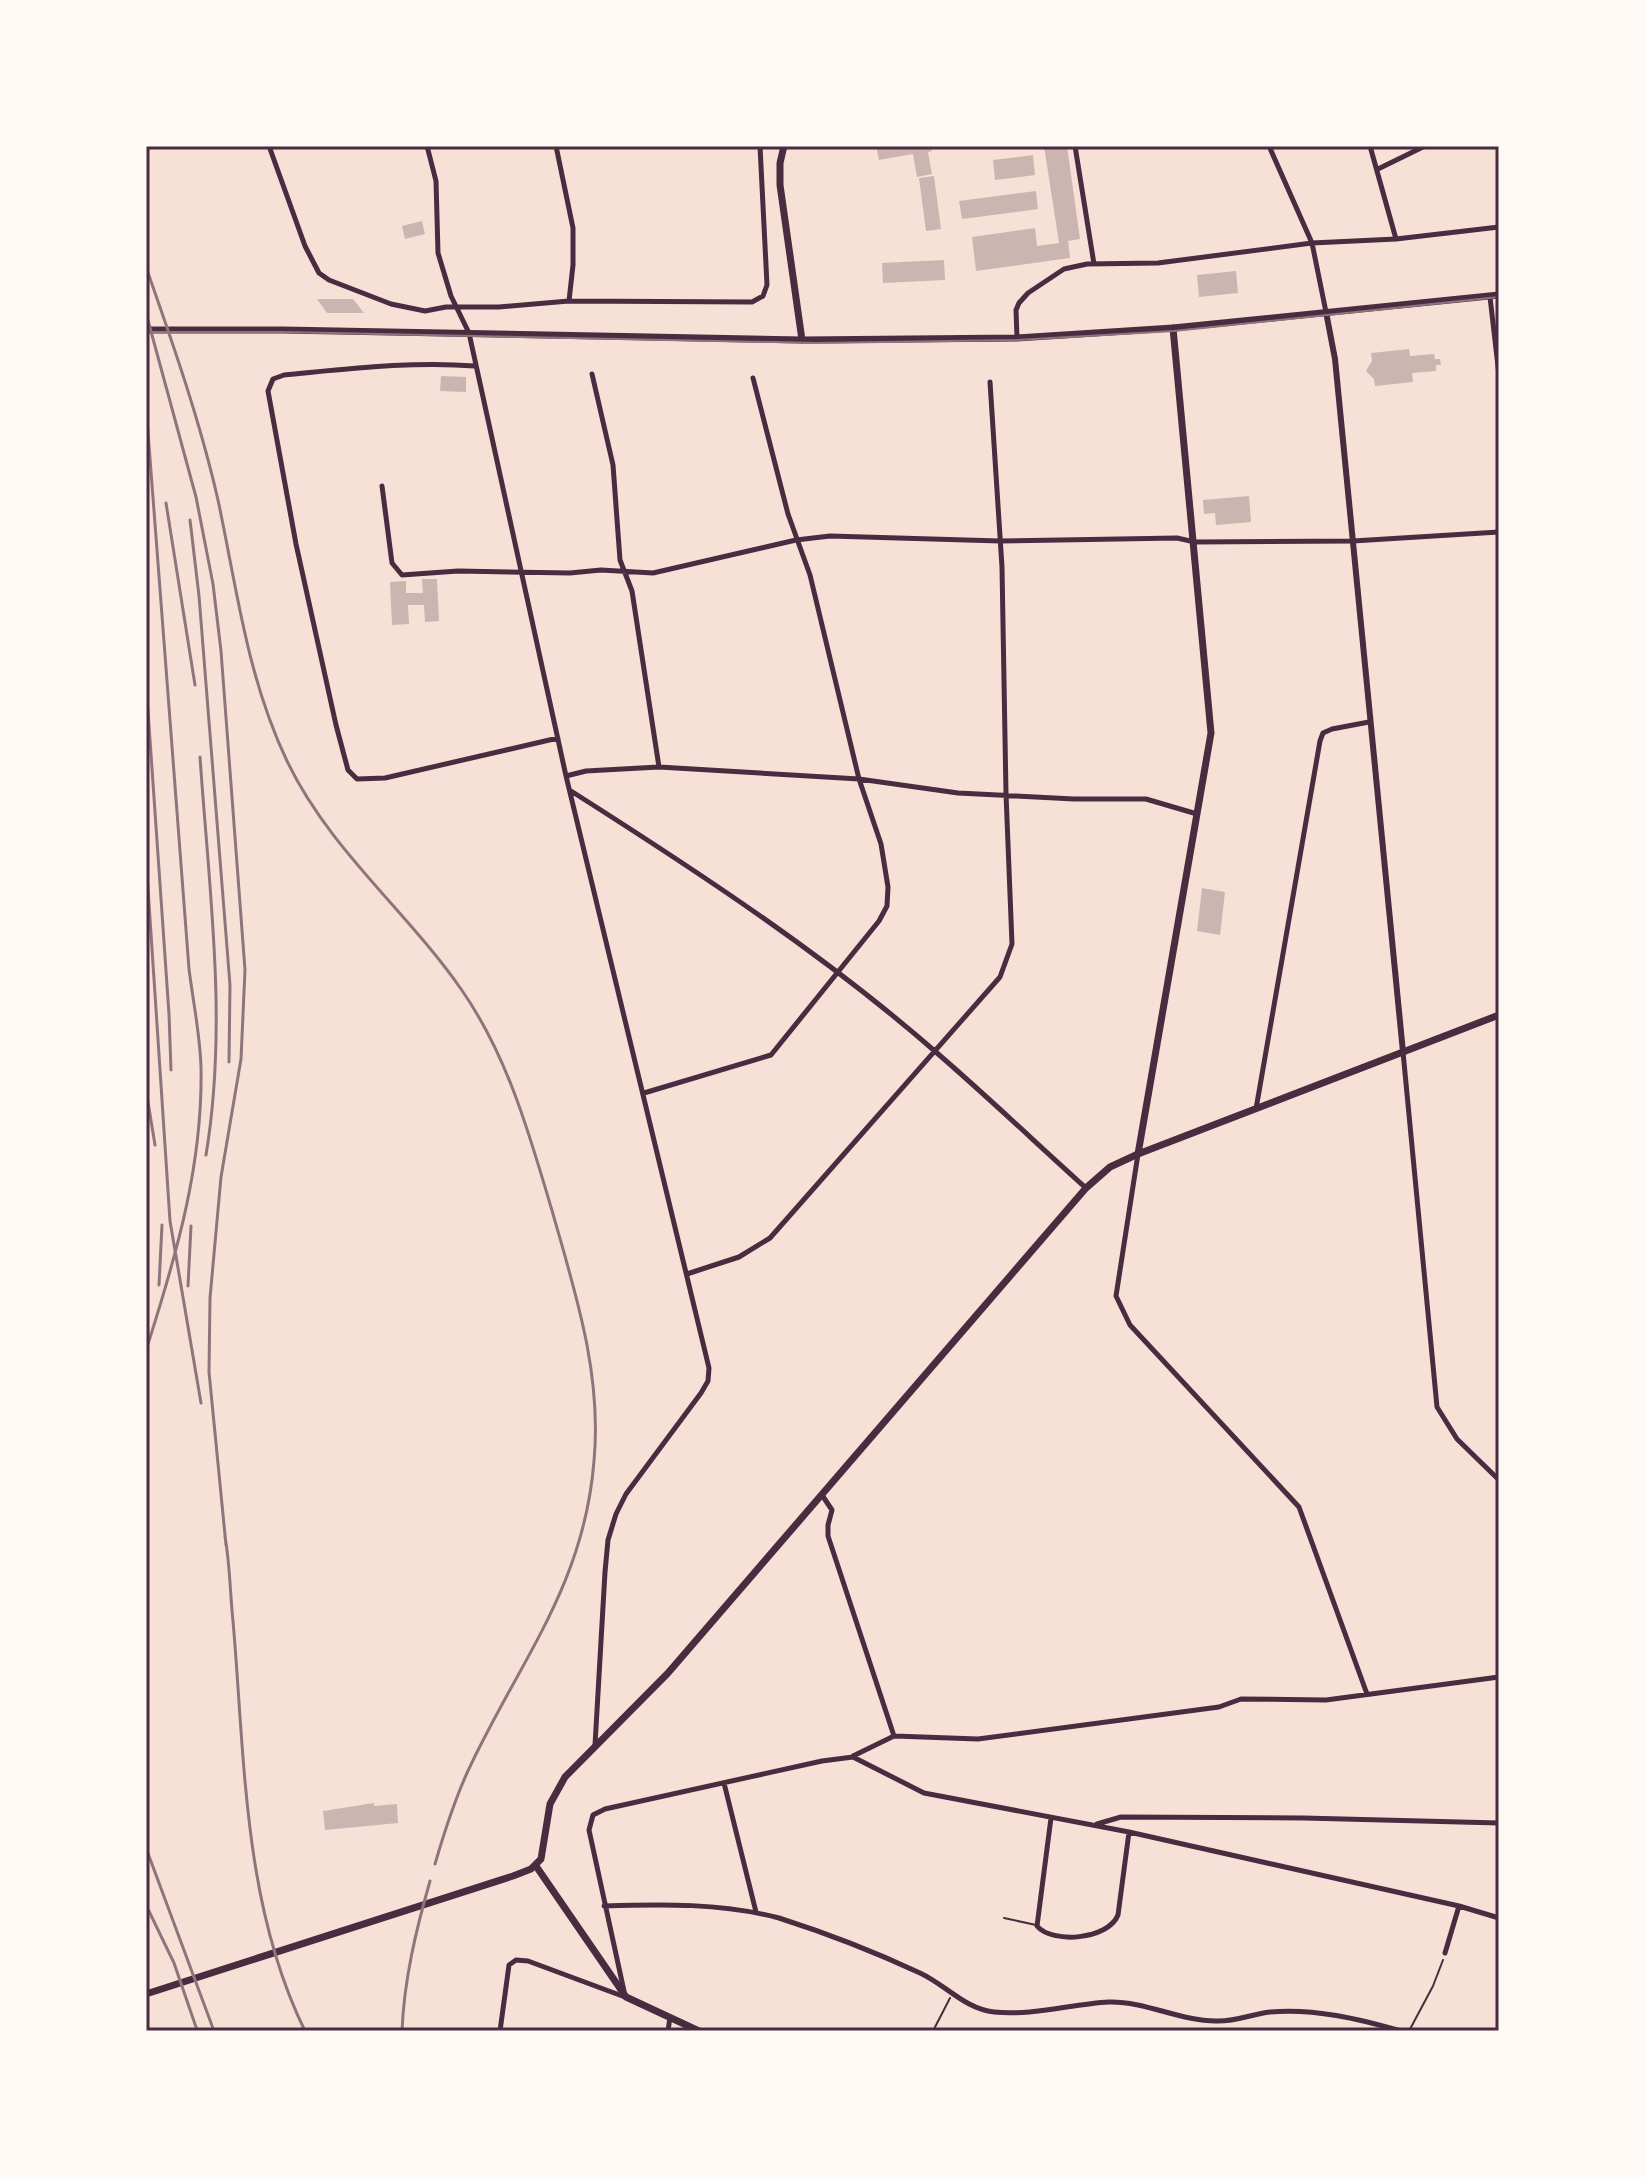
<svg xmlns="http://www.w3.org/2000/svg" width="1645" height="2177" font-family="'Exo 2',sans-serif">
<rect width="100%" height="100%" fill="#f7e1d7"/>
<path fill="#ccb4b1" d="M876,146H931L932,151L928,152L932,174L917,177L913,154L879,160Z
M1044,146H1067L1080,239L1068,241L1070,258L976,271L972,237L1035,228L1037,246L1059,243Z
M1033,155L1035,175L995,180L993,160Z
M934,176L941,229L926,231L919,178Z
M1036,191L1038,209L962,219L959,201Z
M422,221L425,234L405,239L402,226Z
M944,260L945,280L883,283L882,263Z
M1236,271L1238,293L1199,297L1197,275Z
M317,299H353L364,313H327Z
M1409,349L1410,356L1434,354L1435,359H1440L1441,365H1436V371L1412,373L1413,382L1375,386L1374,379L1366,371L1372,361L1371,353Z
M441,376L466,377V392L440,391Z
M1249,496L1251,522L1216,525L1215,513L1204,514L1203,500Z
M422,579H437L439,621L425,622L424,605H408L409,624L392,625L390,582L406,581V593H423Z
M1202,888L1225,892L1220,935L1197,931Z
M374,1803V1806L397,1804L398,1823L325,1830L323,1811Z"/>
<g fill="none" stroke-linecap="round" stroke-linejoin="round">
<path stroke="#4a2c40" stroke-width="2" d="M933,2031L950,1998
M1409,2031L1433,1986L1443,1960"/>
<path stroke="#4a2c40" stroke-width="2" d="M1004,1918L1036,1925"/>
<path stroke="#4a2c40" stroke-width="5" d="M269,146L305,246L319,273L329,280L391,304L425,311L446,307H499L569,301L752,302L763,296L767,285L760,146
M427,146L436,181L438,253L451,296L469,333L566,776L709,1368L708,1381L701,1393L626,1494L616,1514L608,1540L605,1572L595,1745
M556,146L573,228V265L569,301
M770,146L784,147
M1075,146L1094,264
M1269,146L1312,243L1326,312
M1370,146L1396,239
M1378,169L1425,146
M1490,297L1499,375
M1017,338L1016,310L1019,303L1028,293L1064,269L1087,264L1158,263L1312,243L1396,239L1499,227
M475,366C412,361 348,369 284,375L273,379L268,391L296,544L336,725L348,770L357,779L385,778L558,738
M592,374L613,465L620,560L632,591L659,767
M382,486L392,563L402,575L458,571L570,573L601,570L653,573L796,540L830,536L1000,541L1177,538L1195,542L1353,541L1499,532
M566,776L586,771L659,767L859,779L958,793L1074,799H1146L1197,814
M571,791C697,871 825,955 937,1053C988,1097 1036,1143 1086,1188
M1403,1052L1437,1407L1457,1439L1499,1480
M644,1093L771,1055L879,921L887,906L888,887L881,844L859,779L810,575L788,514L753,378
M1256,1109L1320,741L1323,733L1332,729L1369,722
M1138,1154L1116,1296L1130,1325L1299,1507L1367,1694
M687,1274L739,1257L770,1238L1000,977L1012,944L1006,794L1002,567L990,382
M822,1495L832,1510L828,1525V1536L894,1736
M853,1756L894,1736L978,1739L1219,1707L1241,1699L1326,1700L1499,1677
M724,1783L756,1912
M1051,1818L1037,1926C1052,1944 1108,1940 1118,1915L1129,1832
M1097,1824L1121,1817L1304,1818L1499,1823
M604,1906C662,1904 722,1903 779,1918C826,1933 875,1952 920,1973C946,1985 965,2009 994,2012C1032,2016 1071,2004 1109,2002C1145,2001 1180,2021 1216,2021C1235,2022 1252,2014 1270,2012C1314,2008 1359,2019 1401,2031
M1445,1953L1459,1906
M624,1991L589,1830L593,1815L605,1809L822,1761L853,1757L924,1793L1129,1832L1459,1906L1499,1918
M500,2031L509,1965L516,1960L528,1961L625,1997
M668,2031L670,2017"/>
<path stroke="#4a2c40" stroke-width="6" d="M1326,312L1335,359L1403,1052"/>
<path stroke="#4a2c40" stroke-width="7" d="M784,146L780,163V185L802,340
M1138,1154L1211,733L1173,328
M536,1866L626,1997L699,2031"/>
<path stroke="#4a2c40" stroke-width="7" d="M146,330H283L802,340L1017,338L1173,328L1499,295
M146,1994L513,1876L531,1869L541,1859L550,1804L565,1777L668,1673L1086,1188L1110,1167L1138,1154L1499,1015"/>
<path stroke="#8f747c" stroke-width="2" d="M146,332H283L817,343L1017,340L1174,331L1499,297"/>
<path stroke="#8f747c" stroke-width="3" d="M146,267C173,344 200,421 218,500C237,589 247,677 287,761C329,849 406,910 461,989C508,1056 530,1136 553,1214C576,1295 602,1375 594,1461C584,1588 517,1664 467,1773C454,1802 444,1833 435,1864
M146,313L196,497L213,584L221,651L245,970L241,1059L221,1177L210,1298L209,1372L226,1545
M146,406L189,969C193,1001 200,1034 201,1067C203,1163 177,1253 148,1344
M166,503L195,685
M190,520L199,596L230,985L229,1062
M146,682L169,1014L171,1070
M200,757C209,890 228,1023 206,1155
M146,858L170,1221L201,1403
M146,1090L155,1145
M159,1285L162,1225
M188,1286L191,1226
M225,1537C230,1564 230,1593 233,1621C245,1759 243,1905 305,2031
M146,1848L214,2031
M146,1905L174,1963L197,2030
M402,2031C404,1980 416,1930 430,1881"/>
</g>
<rect width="1645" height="2177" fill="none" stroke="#fffaf5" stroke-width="296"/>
<rect x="148" y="148" width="1349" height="1881" fill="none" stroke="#4a2c40" stroke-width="3"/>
</svg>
